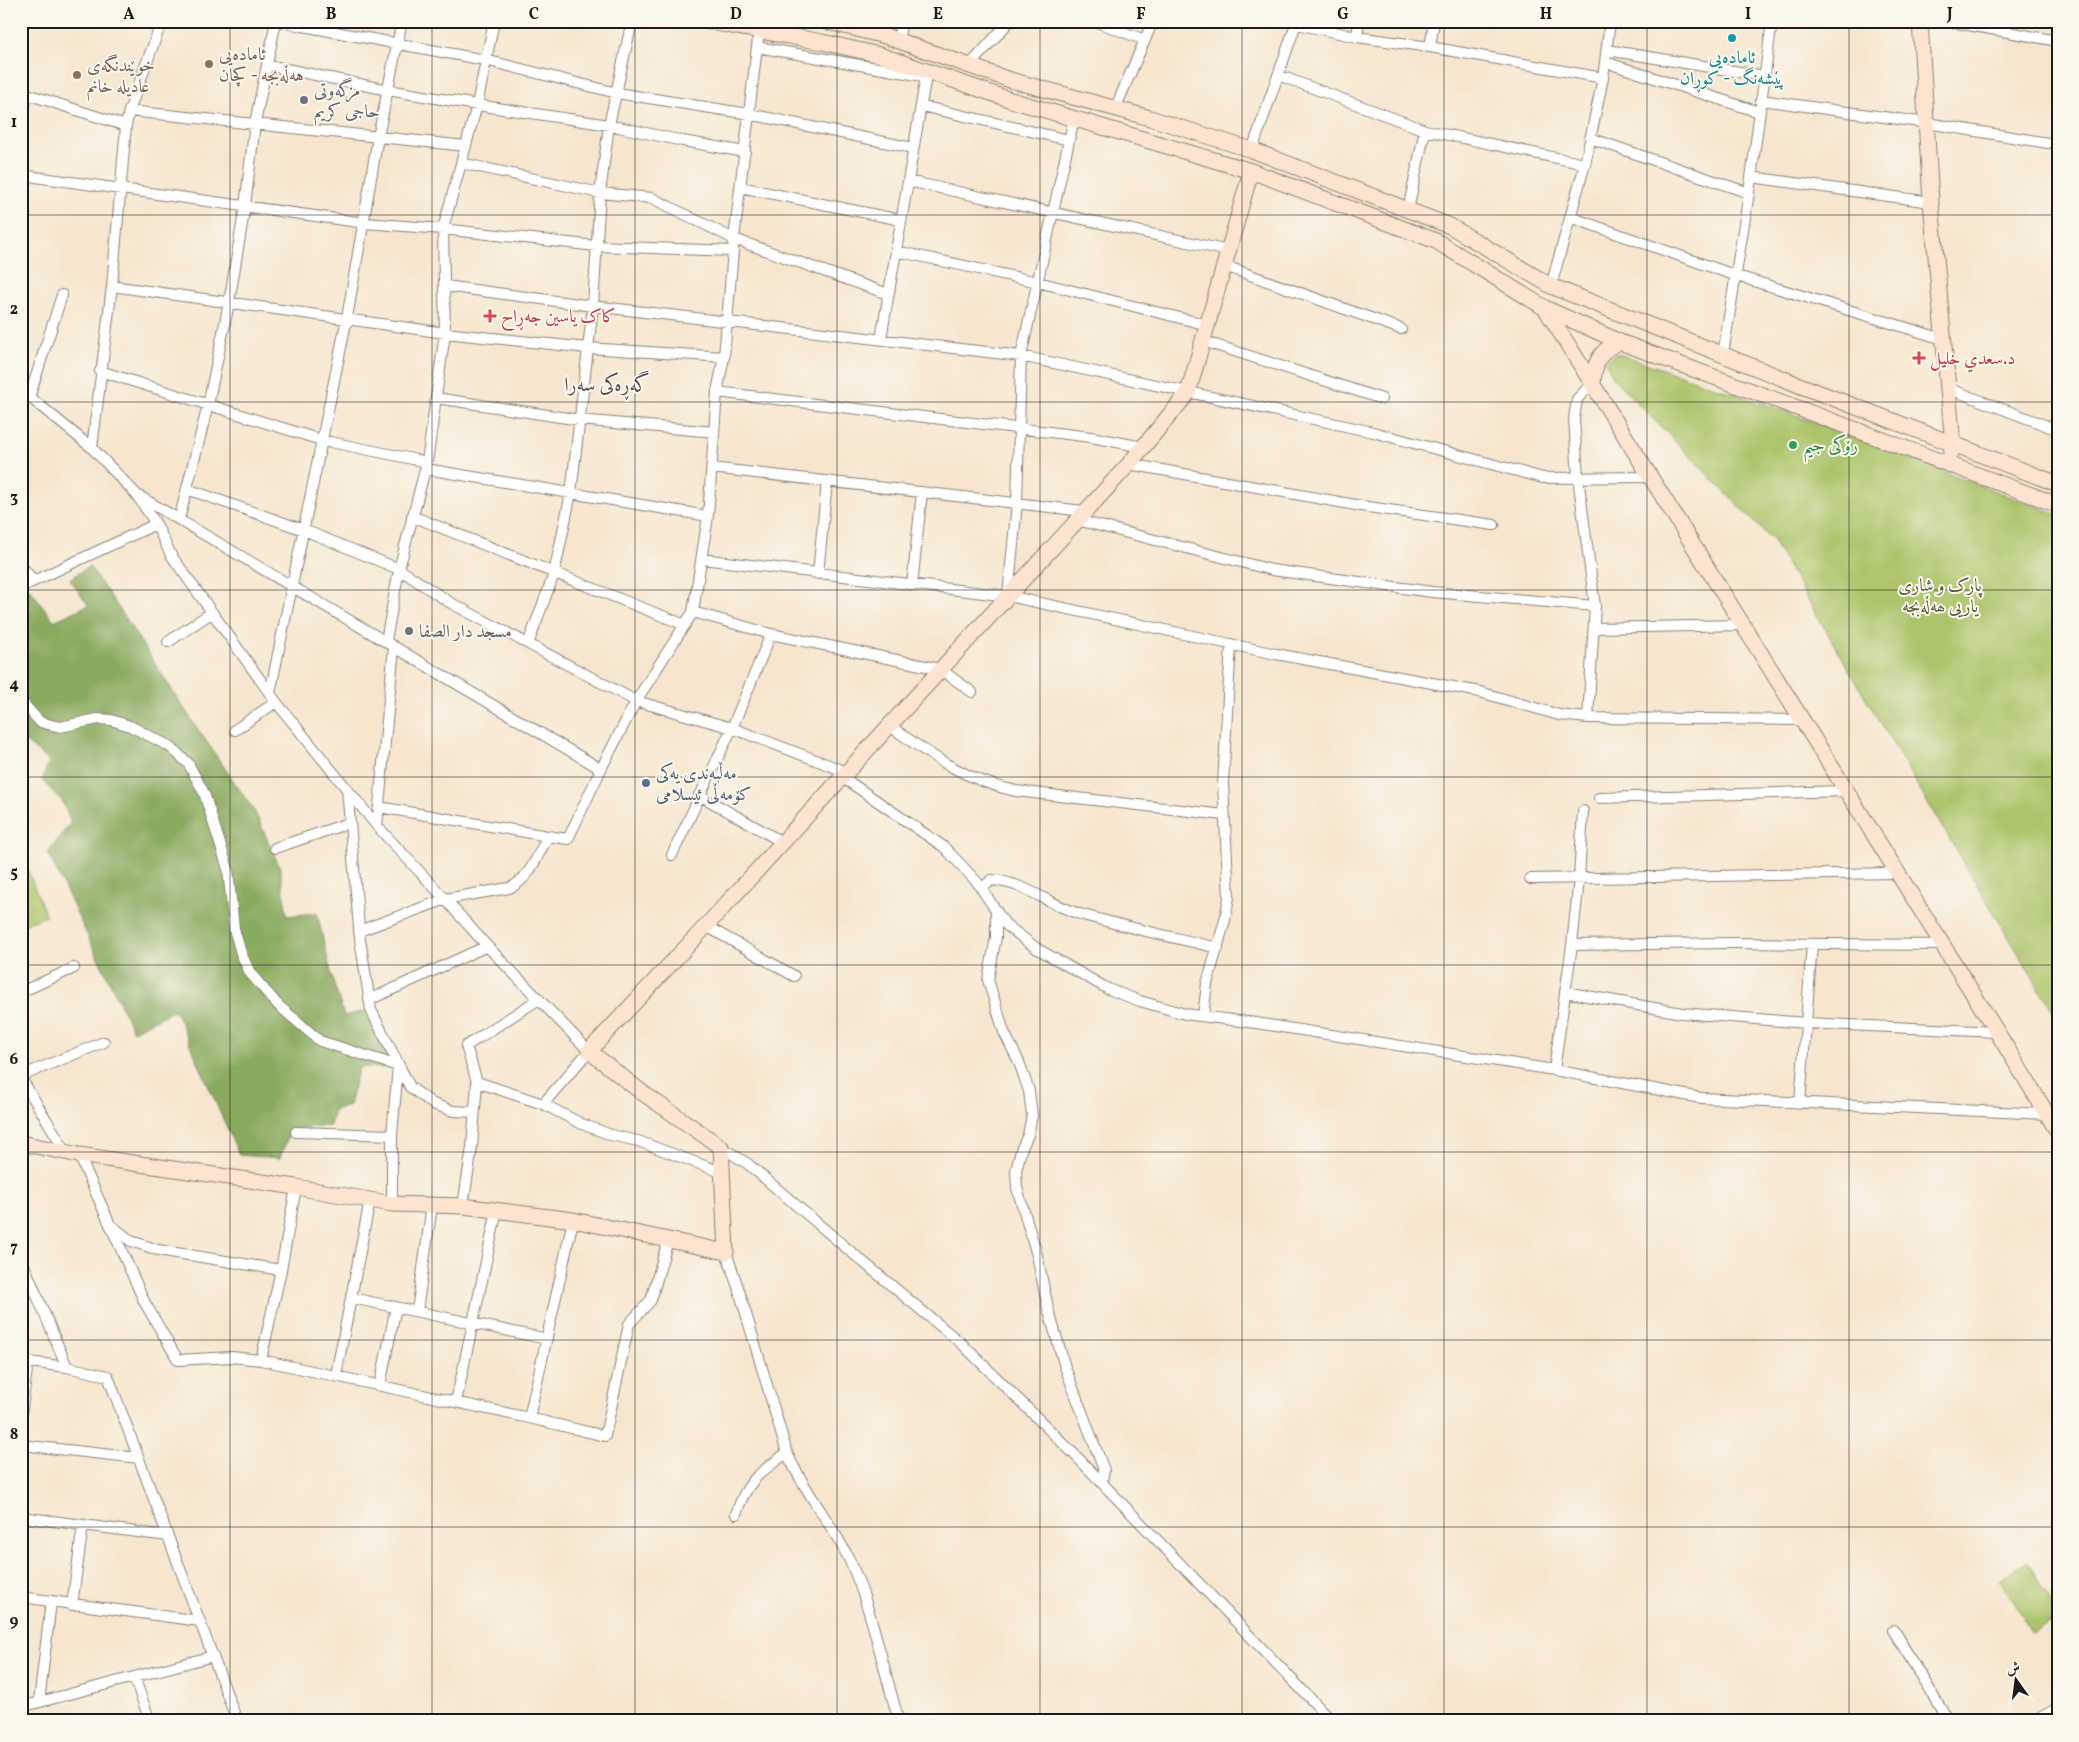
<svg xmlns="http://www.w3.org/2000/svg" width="2079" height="1742" font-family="Vollkorn,Amiri,serif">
<rect width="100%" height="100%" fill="#fbf7ec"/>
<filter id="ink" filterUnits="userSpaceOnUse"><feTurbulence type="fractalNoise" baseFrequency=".02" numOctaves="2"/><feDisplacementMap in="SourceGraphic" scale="10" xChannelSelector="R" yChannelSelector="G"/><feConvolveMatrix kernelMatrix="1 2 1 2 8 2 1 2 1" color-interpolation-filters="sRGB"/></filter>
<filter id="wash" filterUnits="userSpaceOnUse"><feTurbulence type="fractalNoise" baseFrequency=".0096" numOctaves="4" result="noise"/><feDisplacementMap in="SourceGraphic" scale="20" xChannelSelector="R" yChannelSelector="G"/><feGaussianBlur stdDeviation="1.12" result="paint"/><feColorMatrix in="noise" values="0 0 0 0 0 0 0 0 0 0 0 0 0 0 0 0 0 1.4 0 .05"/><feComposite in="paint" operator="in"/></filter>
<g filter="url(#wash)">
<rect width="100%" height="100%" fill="#f6e6cf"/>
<path fill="#acc56b" stroke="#647044" d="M1616,353L1779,409L2058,515V1019L1926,800L1773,541L1615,380L1605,362Z
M21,853L46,916L21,926Z
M2027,1562L2058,1611V1617L2032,1633L1999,1579Z"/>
<path fill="#89aa5f" stroke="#52633e" d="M89,566L120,610L191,719L255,812L280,868L287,916L317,913L333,981L344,1016L364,1011L387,1053L385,1068L359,1067L349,1105L334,1110L330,1126L291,1129L280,1158L239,1155L175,1010L133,1031L48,853L71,822L62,801L42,781L49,761L21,738V593L30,589L54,621L88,605L70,579Z"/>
</g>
<g filter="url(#ink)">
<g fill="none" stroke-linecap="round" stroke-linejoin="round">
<defs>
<path id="street" d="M276,21L485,60L617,93L749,114L913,148
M1094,21L1145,40
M1946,21L2058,41
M1297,24L1357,37L1430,47L1603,78
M1357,37L1359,21
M898,40L902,21
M757,47L923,76
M1430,47L1434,21
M1607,50L1764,76
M1605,62L1759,112
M267,65L388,90L477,105L609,125L683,141L745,152
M970,65L1008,23L1012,21
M1278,75L1425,130L1585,164
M21,92L126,126
M1761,100L1927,123L2048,143
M921,106L1069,140
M1115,109L1153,21
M129,111L466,146
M21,123L27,94
M1590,138L1749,193
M1252,150L1297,21
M461,163L600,193L652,198L734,239L888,294
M21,175L365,223L443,229L596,246L733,251
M1751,177L1931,202
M908,181L1229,251
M740,187L901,220
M1408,210L1425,130
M1570,217L1734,275L1943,339
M896,251L1038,282L1208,325
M1225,266L1401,329
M112,286L445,333L588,348L724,357
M445,286L593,306L1021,356L1373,432L1543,478L1652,477
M1551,286L1585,164L1603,78L1610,21
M881,339L927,70
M1203,341L1382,399
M1723,354L1749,193L1772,21
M100,371L321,440L427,462
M1947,388L2058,430
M21,390L92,448L136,494L156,524L171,555L276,702L377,826L445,899L487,946L589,1051L543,1104
M717,392L1091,437L1143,447
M29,398L62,295
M436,398L580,420L714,432
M92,448L112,286L126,126L129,111L162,21
M1129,464L1361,506L1494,525
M712,468L1084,511
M426,469L708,516
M187,489L304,530L399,569L449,602L636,701L732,728L847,772
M139,496L601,769
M412,516L685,625
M179,520L208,405L229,303L245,206L255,123L276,21
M1077,520L1272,570L1432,592L1595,606
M702,559L1008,596L1276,654L1480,692L1559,715L1588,718L1801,720
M21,566L34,581
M818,574L827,481
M912,585L922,492
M21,587L156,524
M1008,596L1017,503L1021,356L1074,118
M693,612L771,634L940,669L972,692
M1594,628L1744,625
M386,641L399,569L427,462L445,333L443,229L477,105L494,21
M168,642L211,613
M528,644L554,574L571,493L593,306L600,193L609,125L632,21
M270,693L347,318L378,137L402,21
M21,701L40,722L60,727L98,719L111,720L130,726L169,746L188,763L204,793L228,869L234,929L241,953L250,973L278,1005L320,1041L398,1066L392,1135V1204
M1588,718L1595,606L1578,477L1574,419L1577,399L1593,383
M889,725C929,755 967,781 1016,791L1224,815
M235,730L276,702
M842,777L944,847L977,882L1005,924L1036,948L1108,989L1140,1001L1185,1014L1256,1023L1554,1070L1701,1098L2047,1114
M347,788L360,939L371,1010L410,1087L433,1104L453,1111L474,1112
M699,795L782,842
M1599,798L1846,791
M379,807L548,836
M377,826L394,647
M275,848L349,823
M672,855L732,728L771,634
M1530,879L1897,873
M982,889L991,880C1025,882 1049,905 1080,914C1125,927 1172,937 1218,948
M445,899L509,888C529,881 538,854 548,836L568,839L601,769L636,701L693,612L708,516L717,392L724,357L734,239L759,30
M996,910V937L988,980L1004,1032L1019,1062L1029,1091L1032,1115L1028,1135L1021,1150L1016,1171L1017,1188L1037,1255L1048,1308L1065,1367L1104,1470L1102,1482
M706,926L794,976
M359,931L446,899
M1572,945L1731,943L1942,945
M21,992L74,968
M1565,992L1682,1013L1806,1023L1997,1032
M369,1000L487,946
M1203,1016L1207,984L1225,920L1229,897L1223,784L1231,644
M1554,1070L1572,945L1579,879L1583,811
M21,1076L104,1042
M21,1078L66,1152
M477,1082L466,1046L539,999
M1800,1103L1812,944
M296,1132L392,1135
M721,1147L748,1164L844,1246L962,1344L1076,1456L1332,1721
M79,1155L145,1303L178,1360L231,1357L261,1360L529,1418L605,1436L629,1324L651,1300L668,1240
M463,1206L472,1147L477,1082L543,1104L582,1124L611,1135L638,1141L721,1172
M112,1226L131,1241L158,1250L281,1270
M726,1252L739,1290L787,1453C804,1491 831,1522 849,1559C872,1608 883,1669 899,1721
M21,1258L67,1367
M352,1298L547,1339
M417,1311L432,1205
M261,1360L281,1270L296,1187
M21,1361L67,1367L108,1376L237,1721
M336,1375L370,1200
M380,1385L396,1307
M456,1402L497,1210
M21,1415L28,1362
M529,1418L573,1220
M21,1445L139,1458
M736,1514C747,1480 759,1473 787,1453
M21,1517L168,1536
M21,1597L200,1621
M72,1605L83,1525
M1893,1630L1949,1721
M134,1677L150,1721
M39,1702L51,1602
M21,1707L213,1656
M2034,1721L2058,1708"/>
<path id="secondary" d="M704,21L822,42L880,55L1011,100L1251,171L1436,241L1545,308L1620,342L2058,505
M824,21L885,36L1007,79L1150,118L1252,150L1450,226L1551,286L1804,387L2058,484
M1920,21L1931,202L1953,444L1951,453
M1545,308L1997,1032L2058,1132
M1593,383C1594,363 1601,348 1620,342
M21,1143L79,1155L296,1187L392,1204L463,1206L573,1220L726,1252L721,1147L640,1091L589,1051L706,926L1129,464L1188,393L1251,171"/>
</defs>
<use href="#street" stroke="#898176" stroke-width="12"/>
<use href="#secondary" stroke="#898176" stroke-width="17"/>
<use href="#street" stroke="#fff" stroke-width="10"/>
<use href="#secondary" stroke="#fde4d1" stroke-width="15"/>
</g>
</g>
<path fill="none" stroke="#1c1c1c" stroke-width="1" stroke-opacity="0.55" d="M230,21V1721M432,21V1721M635,21V1721M837,21V1721M1040,21V1721M1242,21V1721M1444,21V1721M1647,21V1721M1849,21V1721M21,215H2058M21,402H2058M21,590H2058M21,777H2058M21,965H2058M21,1152H2058M21,1340H2058M21,1527H2058"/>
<circle fill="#0f9aa8" stroke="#fbf7ec" stroke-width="2" cx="1732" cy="38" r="5"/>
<g fill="#8d6e63" stroke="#fbf7ec" stroke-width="2">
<circle cx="209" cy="64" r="5"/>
<circle cx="77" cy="75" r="5"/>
</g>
<g fill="#6b7280" stroke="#fbf7ec" stroke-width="2">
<circle cx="304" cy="100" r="5"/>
<circle cx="409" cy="631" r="5"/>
</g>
<g fill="#e0444e" stroke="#fbf7ec" stroke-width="2">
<path d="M487.5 308.5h5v5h5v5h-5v5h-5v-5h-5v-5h5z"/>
<path d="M1916.5 350.5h5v5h5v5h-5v5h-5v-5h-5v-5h5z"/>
</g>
<circle fill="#2e9e5b" stroke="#fbf7ec" stroke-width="2" cx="1793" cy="445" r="5"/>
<circle fill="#5c6f8a" stroke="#fbf7ec" stroke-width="2" cx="646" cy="783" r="5"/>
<g text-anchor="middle" stroke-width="4" stroke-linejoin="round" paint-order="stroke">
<g font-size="18" fill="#785e54" stroke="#fbf7ec" text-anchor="start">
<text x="219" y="60">ئامادەیی<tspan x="219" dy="21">هەڵەبجە - کچان</tspan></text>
<text x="87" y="71">خوێندنگەی<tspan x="87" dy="21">عادیلە خانم</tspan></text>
</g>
<g font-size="18" fill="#0d838f" stroke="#fbf7ec">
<text x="1732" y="63">ئامادەیی<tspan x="1732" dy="21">پێشەنگ - کوڕان</tspan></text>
</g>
<g font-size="18" fill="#5b616d" stroke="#fbf7ec" text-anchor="start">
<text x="314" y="96">مزگە‌وتی<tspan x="314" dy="21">حاجی كریم</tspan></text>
<text x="419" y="637">مسجد دار الصفا</text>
</g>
<g font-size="18" fill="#be3a42" stroke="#fbf7ec" text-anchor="start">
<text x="501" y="322">کاک یاسین جەڕاح</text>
<text x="1930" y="364">د.سعدي خليل</text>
</g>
<g font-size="18" fill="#27864d" stroke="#fbf7ec" text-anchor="start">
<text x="1803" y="451">رۆکی جیم</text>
</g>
<g font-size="18" fill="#4e5738" stroke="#fbf7ec">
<text x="1940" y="591">پارک و شاری<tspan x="1940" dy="21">یاریی ھەڵەبجە</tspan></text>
</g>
<g font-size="18" fill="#4e5e75" stroke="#fbf7ec" text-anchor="start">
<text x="656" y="779">مەڵبەندی یەکی<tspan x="656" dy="21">کۆمەڵی ئیسلامی</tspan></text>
</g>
<g font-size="20" fill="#5a4651" stroke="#fbf7ec">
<text x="607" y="391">گەڕەکی سەرا</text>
</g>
</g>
<rect width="2079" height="1742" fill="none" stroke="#fbf7ec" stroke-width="55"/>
<g transform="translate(2016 1680) rotate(346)" stroke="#fbf7ec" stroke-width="4" paint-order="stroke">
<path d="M0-4L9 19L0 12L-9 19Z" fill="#1c1c1c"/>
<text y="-8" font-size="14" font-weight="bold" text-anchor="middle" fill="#1c1c1c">ش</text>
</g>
<rect x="28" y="28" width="2024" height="1686" fill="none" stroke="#1c1c1c" stroke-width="2"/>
<g font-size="16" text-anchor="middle" font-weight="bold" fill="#1c1c1c">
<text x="129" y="19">A</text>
<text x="331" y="19">B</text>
<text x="534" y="19">C</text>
<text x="736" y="19">D</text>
<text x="938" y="19">E</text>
<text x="1141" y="19">F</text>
<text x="1343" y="19">G</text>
<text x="1546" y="19">H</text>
<text x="1748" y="19">I</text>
<text x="1950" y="19">J</text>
<text x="14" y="127">1</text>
<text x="14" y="314">2</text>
<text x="14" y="502">3</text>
<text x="14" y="689">4</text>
<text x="14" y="877">5</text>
<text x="14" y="1064">6</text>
<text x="14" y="1252">7</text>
<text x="14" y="1439">8</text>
<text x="14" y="1626">9</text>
</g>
</svg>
